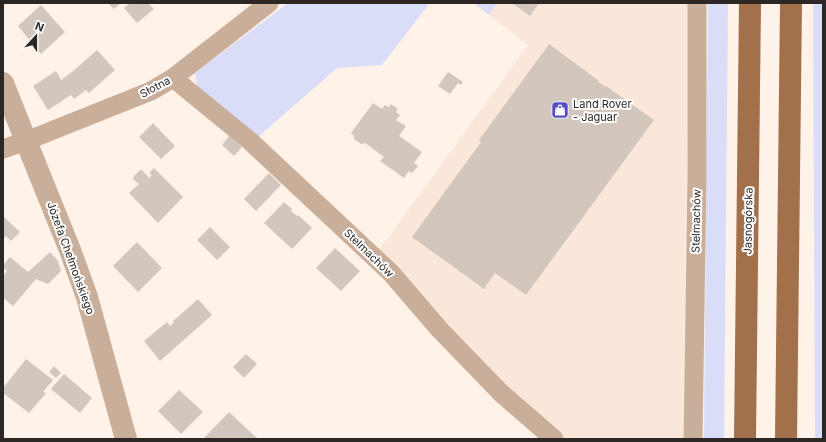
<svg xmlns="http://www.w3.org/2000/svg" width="826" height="442" font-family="Inter,sans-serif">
<rect width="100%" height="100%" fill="#fff2e9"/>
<path fill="#fbe7d9" d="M497,3H689L683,439H563L503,388L377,253L528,45L489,15Z"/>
<path fill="#daddf7" d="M288,3H430L382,65L337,68L258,137L197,88L195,73Z
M473,3H497L489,15Z
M708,3H728L724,439H704Z
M813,3H823V439H815Z"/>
<path fill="#d2c6bd" d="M108,3H121L114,9Z
M130,3H148L154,9L137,23L124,8Z
M512,3H539L530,16Z
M41,5L65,32L41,54L18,26Z
M549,44L599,81L598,82L606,87V86L654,120L526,295L495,273L484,289L412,237L481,142L479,140Z
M97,50L115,70L89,93L86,90L74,99L71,95L48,110L33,86L56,71L61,80L72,72Z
M448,72L463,82L461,85L458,83L450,94L438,86Z
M373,103L382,109L385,105L389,107L391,104L398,109L396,112L400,115L396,120L406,126L399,136L422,152L414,163L418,166L412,173L409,171L404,178L380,161L384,157L365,143L361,144L354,139V136L351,133Z
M153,123L175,146L161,159L139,137Z
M229,136L242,147L234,156L222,145Z
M154,168L183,197L158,223L129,193L139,184L133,179L134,176L140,170H142L149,178L152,175L149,173Z
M269,173L281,185L256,211L244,199Z
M284,202L292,209L291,211L297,216L298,215L312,228L292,249L264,223Z
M4,217L20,232L11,241L6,236L3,239Z
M210,227L230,247L217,260L197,240Z
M137,242L162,268L138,292L113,266Z
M335,248L360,271L341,291L316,268Z
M50,252L58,261L61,271L48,284L36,279L13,306L3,298V276L7,271L3,268V265L10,257L28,272Z
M198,299L212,315L160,361L144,341L167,322L170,326L174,322L173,321Z
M246,354L257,364L244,378L233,367Z
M26,359L53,380L43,392L46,393L29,413L3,393V388Z
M54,366L61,373L56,378L49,372Z
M64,374L92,398L80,413L51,389Z
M179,390L203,412L181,434L158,411Z
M229,412L258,439H203Z"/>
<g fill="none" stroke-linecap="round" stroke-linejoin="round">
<path stroke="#c9ae9a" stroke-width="19" d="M173,78L250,141L391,273L440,330L501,393L554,439
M3,149L26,141L151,91L173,78L269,3
M693,439L697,175V3"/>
<path stroke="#c9ae9a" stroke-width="22" d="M3,83L26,141L70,250L87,297L126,439"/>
<path stroke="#a2714c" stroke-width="22" d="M745,439L750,3
M786,439L791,3"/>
</g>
<defs>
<symbol id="shop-square" viewBox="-11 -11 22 22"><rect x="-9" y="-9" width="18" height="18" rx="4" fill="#554dc5" stroke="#fff"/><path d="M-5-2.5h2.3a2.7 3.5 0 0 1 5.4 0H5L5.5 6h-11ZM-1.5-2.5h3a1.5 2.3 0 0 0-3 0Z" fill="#fff"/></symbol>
</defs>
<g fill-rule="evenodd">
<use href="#shop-square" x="550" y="100" width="20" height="20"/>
</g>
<g text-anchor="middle" stroke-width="4" stroke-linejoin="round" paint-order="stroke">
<g font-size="11" fill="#2c2724" stroke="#fff">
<text transform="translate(155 87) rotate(-28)" y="4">Słotna</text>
<text transform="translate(696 221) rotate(-89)" y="4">Stelmachów</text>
<text transform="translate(748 221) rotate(-89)" y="4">Jasnogórska</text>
<text transform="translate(369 253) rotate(44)" y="4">Stelmachów</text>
<text transform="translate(71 258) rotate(70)" y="4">Józefa Chełmońskiego</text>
</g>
<g font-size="11" fill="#2c2724" stroke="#fff" text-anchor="start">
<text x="573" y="108">Land Rover<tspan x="573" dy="13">- Jaguar</tspan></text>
</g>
</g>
<rect width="826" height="442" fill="none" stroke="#2c2724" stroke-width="8"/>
<g transform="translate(36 36) rotate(21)" stroke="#ffffff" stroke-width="3" paint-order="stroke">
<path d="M0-3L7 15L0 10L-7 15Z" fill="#2c2724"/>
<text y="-6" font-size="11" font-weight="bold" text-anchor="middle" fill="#2c2724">N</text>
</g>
</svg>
